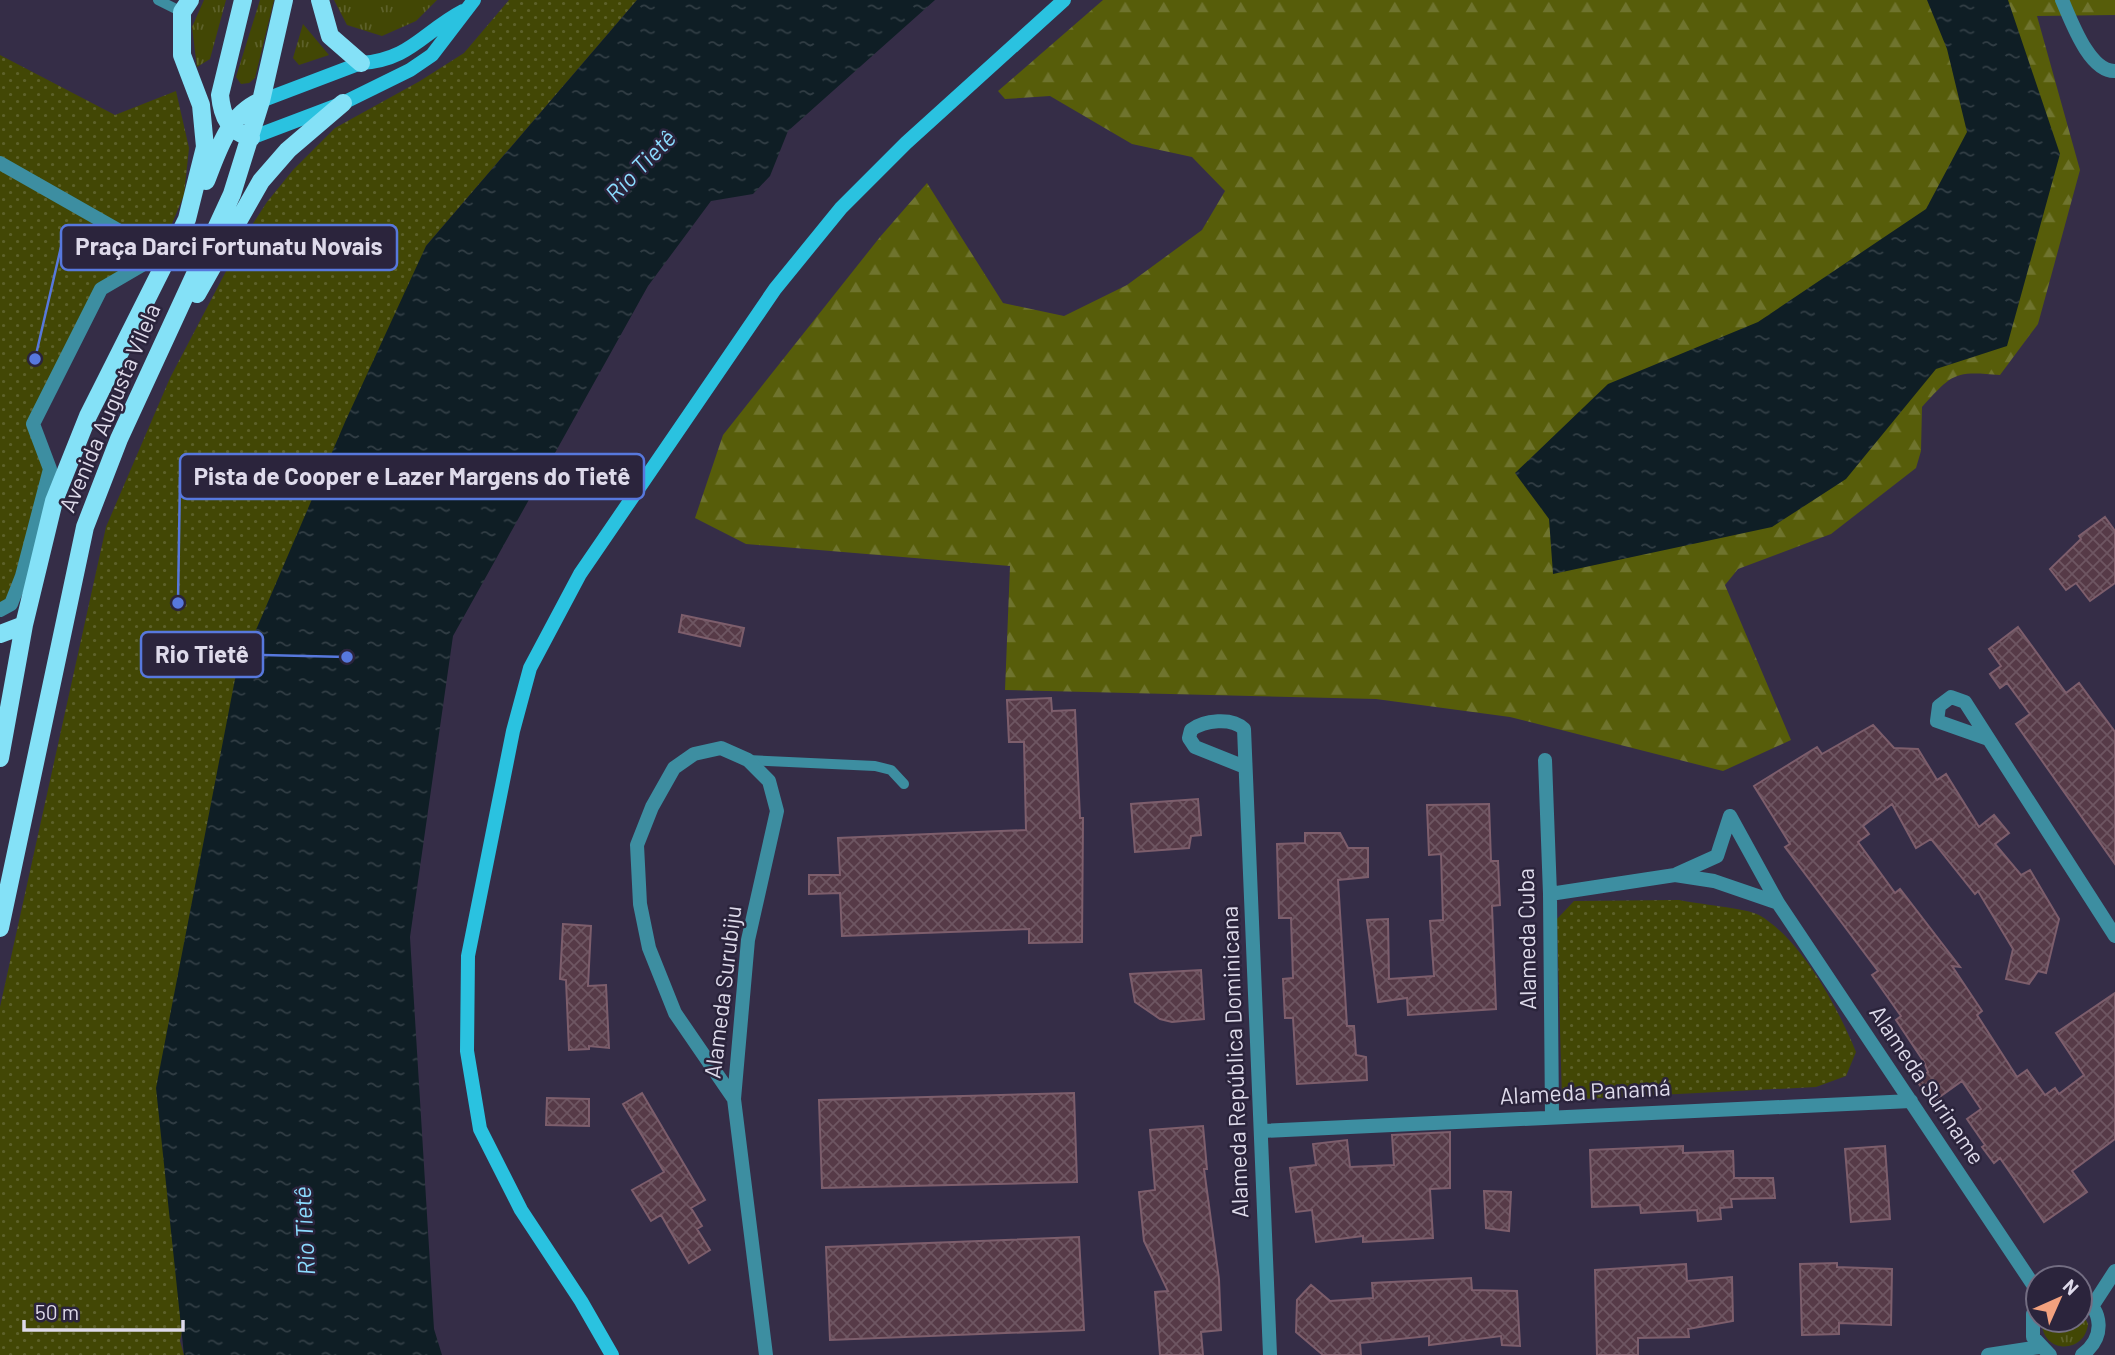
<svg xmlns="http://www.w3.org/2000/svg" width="2115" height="1355" font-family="Barlow,sans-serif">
<defs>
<pattern id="grass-tufts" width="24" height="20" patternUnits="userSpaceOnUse" patternTransform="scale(1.75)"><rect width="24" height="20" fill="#424705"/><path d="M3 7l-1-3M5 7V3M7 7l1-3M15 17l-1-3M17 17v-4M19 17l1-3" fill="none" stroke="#5d612a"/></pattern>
<pattern id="forest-firs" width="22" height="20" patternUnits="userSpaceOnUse" patternTransform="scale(1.75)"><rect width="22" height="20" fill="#575d0a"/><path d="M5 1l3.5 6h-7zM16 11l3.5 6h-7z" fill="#6f742e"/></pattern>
<pattern id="park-dots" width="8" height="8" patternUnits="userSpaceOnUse" patternTransform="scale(1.75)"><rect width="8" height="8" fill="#424705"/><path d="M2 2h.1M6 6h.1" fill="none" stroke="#5d612a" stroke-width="1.8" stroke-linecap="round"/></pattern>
<pattern id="water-ripples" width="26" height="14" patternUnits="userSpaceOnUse" patternTransform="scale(1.75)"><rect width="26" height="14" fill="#0f1e25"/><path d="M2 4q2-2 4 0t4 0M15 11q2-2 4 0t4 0" fill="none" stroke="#323e45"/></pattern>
<pattern id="building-cross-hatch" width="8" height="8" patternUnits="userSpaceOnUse" patternTransform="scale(1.75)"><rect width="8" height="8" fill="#563a47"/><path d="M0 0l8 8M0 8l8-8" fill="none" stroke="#6e5662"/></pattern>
</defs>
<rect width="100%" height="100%" fill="#352d47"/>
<path fill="url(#grass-tufts)" d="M204,0H226L210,59L197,67L192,27Z
M260,0H274L255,78L249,83L241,84L236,77Z
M334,0H437L416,21L382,36L347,25Z
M303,24L329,55L299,65L293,58Z
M2080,1308L2088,1324C2085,1355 2040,1354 2042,1320H2080Z"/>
<path fill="url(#forest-firs)" d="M1103,0H2115V15L2037,16L2080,170L2038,324L2000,375C1954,371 1953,373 1922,407L1921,451L1916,468L1831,534L1738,569L1725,585L1791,740L1723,771L1510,717L1376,699L1005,690L1010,566L746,544L695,518L723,435L880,237L927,183L1003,303L1064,316L1127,285L1202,230L1225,191L1192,157L1132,144L1050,96L1005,99L998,91Z"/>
<path fill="url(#park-dots)" d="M509,0H637L426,246L180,1341L184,1355H0V1007L106,527L170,378L243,239L267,202L293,170L335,128L420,81L464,53Z
M0,55L115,115L176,91L189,148L184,195L161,250L102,292L37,426L55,471L0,615Z
M1679,900C1696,904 1746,908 1759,915C1802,940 1838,1008 1856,1052L1846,1076L1816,1087L1562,1100L1557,919L1574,901Z"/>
<path fill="url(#water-ripples)" d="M637,0H935L788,131L770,176L753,194L711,201L648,286L453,636L410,937L434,1329L442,1355H184L156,1088L235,679L345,422L426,246Z
M1927,0H2008L2060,154L2007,346L1936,369L1846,479L1772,527L1553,574L1549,519L1515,473L1608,384L1758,322L1926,209L1967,132L1947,49Z"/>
<path fill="url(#building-cross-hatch)" stroke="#7d5e6c" stroke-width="2" d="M2105,517L2115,531V583L2090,601L2076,583L2066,590L2050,569L2081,539L2079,536Z
M682,615L744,628L740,646L679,632Z
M2018,627L2066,693L2079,683L2115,732V864L2016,724L2030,714L2007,683L2000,688L1990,674L2001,666L1989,649Z
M1051,698L1052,711L1075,710L1080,818H1083L1082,942L1029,943V929L842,936L840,893L809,894V875H840L838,838L1026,830L1024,742H1009L1007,700Z
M1873,725L1894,748L1918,749L1937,780L1946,774L1979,827L1994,815L2009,833L1995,844L2021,875L2030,870L2059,919L2046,973L2038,971L2029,984L2006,979L2013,949L1978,891L1975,894L1931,839L1916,848L1892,804L1863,826L1869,834L1858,842L1895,893L1900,889L1960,967L1952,966L1982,1011L1977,1015L2017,1077L2027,1070L2045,1095L2055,1088L2059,1094L2084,1075L2056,1033L2115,993V1139L2072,1171L2087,1192L2044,1222L2000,1158L1994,1163L1982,1147L1985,1145L1967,1119L1981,1109L1962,1081L1931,1103L1916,1079L1928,1072L1924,1062L1896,1020L1901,1016L1872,975L1878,971L1785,847L1790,844L1754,786L1817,747L1822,754Z
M1198,799L1201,835L1191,836L1189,848L1135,852L1131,804Z
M1489,804L1491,861H1498L1500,905L1492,906L1496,1009L1408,1015L1407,998L1378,1002L1367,920L1388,919L1389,979L1434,976L1430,921L1443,920L1441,854L1429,855L1427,805Z
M1305,833H1340L1348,848H1368V877L1338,880L1347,1026H1354L1356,1055L1366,1057L1367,1080L1297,1084L1293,1018H1285L1283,979L1293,978L1291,918H1279L1277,844L1305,843Z
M563,924L591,926L588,986L606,985L609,1048L589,1046V1049L569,1050L566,980L560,979Z
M1201,970L1204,1019L1172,1022L1160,1019L1135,1002L1130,974Z
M642,1093L705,1200L691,1208L702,1226L697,1229L710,1250L689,1263L661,1215L651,1221L632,1190L664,1172L623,1104Z
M1074,1093L1077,1182L822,1188L819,1100Z
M547,1098L589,1099V1126L546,1125Z
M1203,1126L1207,1169H1204L1219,1279L1221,1330L1201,1332L1203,1355H1160L1155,1292L1168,1291L1144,1241L1139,1192L1155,1190L1150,1130Z
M1450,1132V1188L1430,1189L1433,1238L1363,1242V1236L1316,1242L1312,1210L1296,1212L1290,1168L1316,1165L1313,1144L1347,1140L1350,1167L1394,1165L1392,1135Z
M1683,1146V1153L1733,1151L1734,1178H1773L1775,1198L1731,1199L1732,1207L1720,1208L1721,1219L1698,1221L1697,1210L1641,1213L1640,1205L1592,1207L1590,1150Z
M1885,1146L1890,1219L1851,1222L1845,1149Z
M1484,1191L1511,1192L1509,1231L1486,1228Z
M1079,1237L1084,1330L830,1340L826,1247Z
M1837,1263V1267L1892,1269L1891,1325L1839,1323V1334L1802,1335L1800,1264Z
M1686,1264L1687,1281L1732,1277L1733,1321L1688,1329L1689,1337L1638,1338V1355H1597L1595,1270Z
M1471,1278L1472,1290L1517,1291L1520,1346L1502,1345L1501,1336L1429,1345V1336L1360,1343L1361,1355H1323L1296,1332L1297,1300L1311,1285L1330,1301L1373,1298L1372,1283Z"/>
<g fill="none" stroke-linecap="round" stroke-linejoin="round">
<path stroke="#3d8ea1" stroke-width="10" d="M158,0L182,12
M748,760L875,766L891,770L904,784"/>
<path stroke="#3d8ea1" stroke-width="14" d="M0,163L155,251L149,261L101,289L33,424L50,469L22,576L11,604L0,610"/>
<path stroke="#3d8ea1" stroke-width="14" d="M2062,0C2071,20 2089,72 2115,71
M1988,739L1937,721L1939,706L1951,697L1965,702L2115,936
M1545,760L1550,894L1552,1116
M1245,767L1195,747L1189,738L1191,730C1204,720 1232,717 1244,729L1270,1355
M1730,816L1778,903L2038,1292
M1677,874L1717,856L1730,816
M1550,894L1675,875L1714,881L1778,903
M734,1099L675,1013L649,948L640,904L637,845L652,807L674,768L694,754L721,748L748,760L769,781L777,811L748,940L734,1099L766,1355
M1262,1131L1911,1101
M2080,1295C2104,1311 2105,1338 2082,1355
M2038,1304L2033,1314V1337L2050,1355
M2093,1305L2115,1271
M1988,1355L2039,1347"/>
<path stroke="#2ac2e0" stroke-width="14" d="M261,101L361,63C410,60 423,32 463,11
M251,138L343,103L410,70L432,55L474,0
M612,1355L581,1301L521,1210L480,1129L467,1051L468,956L513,731L530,668L580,574L775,289L841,208L906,143L1064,0"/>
<path stroke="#84e1f7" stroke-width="18" d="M243,0L220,95C222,117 229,131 251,138
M320,0L330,36L361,63
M206,181C218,151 228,115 261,101
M197,294L261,181L288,150L343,103
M0,634L24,625
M0,758L24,625L54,501L88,416L187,219L205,147L201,105L182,55V12L190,0
M0,928L85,527L119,439L232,194L261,101L284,0"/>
</g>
<g text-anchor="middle" stroke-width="5" stroke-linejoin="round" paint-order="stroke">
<g font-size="23" fill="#dedaea" stroke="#2b243c">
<text transform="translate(110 408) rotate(-67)" y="8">Avenida Augusta Vilela</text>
<text transform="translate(1527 939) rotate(-91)" y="8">Alameda Cuba</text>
<text transform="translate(723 992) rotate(-83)" y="8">Alameda Surubiju</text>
<text transform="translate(1235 1062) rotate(-92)" y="8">Alameda República Dominicana</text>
<text transform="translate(1927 1085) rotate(56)" y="8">Alameda Suriname</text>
<text transform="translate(1585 1092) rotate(-3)" y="8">Alameda Panamá</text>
</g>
<g font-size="24" font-style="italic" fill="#8bdbfe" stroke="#2b243c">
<text transform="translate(641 166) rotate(-46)" y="8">Rio Tietê</text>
<text transform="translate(305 1231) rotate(-93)" y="8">Rio Tietê</text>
</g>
</g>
<path fill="none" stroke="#5778dd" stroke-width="2.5" d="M35 359L61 247M178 603L180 477M347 657L263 655"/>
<g fill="#5778dd" stroke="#2b243c" stroke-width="2.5">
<circle cx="35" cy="359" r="7"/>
<circle cx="178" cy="603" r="7"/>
<circle cx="347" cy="657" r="7"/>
</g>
<g fill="#2b243c" stroke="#5778dd" stroke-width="2.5">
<rect x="61" y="225" width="336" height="45" rx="7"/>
<rect x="180" y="454" width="464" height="45" rx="7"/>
<rect x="141" y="632" width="122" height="45" rx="7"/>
</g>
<g font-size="24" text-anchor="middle" font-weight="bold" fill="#dedaea">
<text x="229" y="255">Praça Darci Fortunatu Novais</text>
<text x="412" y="485">Pista de Cooper e Lazer Margens do Tietê</text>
<text x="202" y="663">Rio Tietê</text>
</g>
<g transform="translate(2059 1299) rotate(45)"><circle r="33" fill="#2b243c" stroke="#736d82" stroke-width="2"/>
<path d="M0-5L12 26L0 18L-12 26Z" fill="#f2a17e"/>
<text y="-10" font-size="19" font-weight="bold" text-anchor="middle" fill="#dedaea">N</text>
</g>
<path d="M24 1320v10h159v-10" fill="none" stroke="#dedaea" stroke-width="3.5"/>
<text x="35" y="1320" font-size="21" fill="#dedaea" stroke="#2b243c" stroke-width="5" paint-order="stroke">50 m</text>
</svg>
